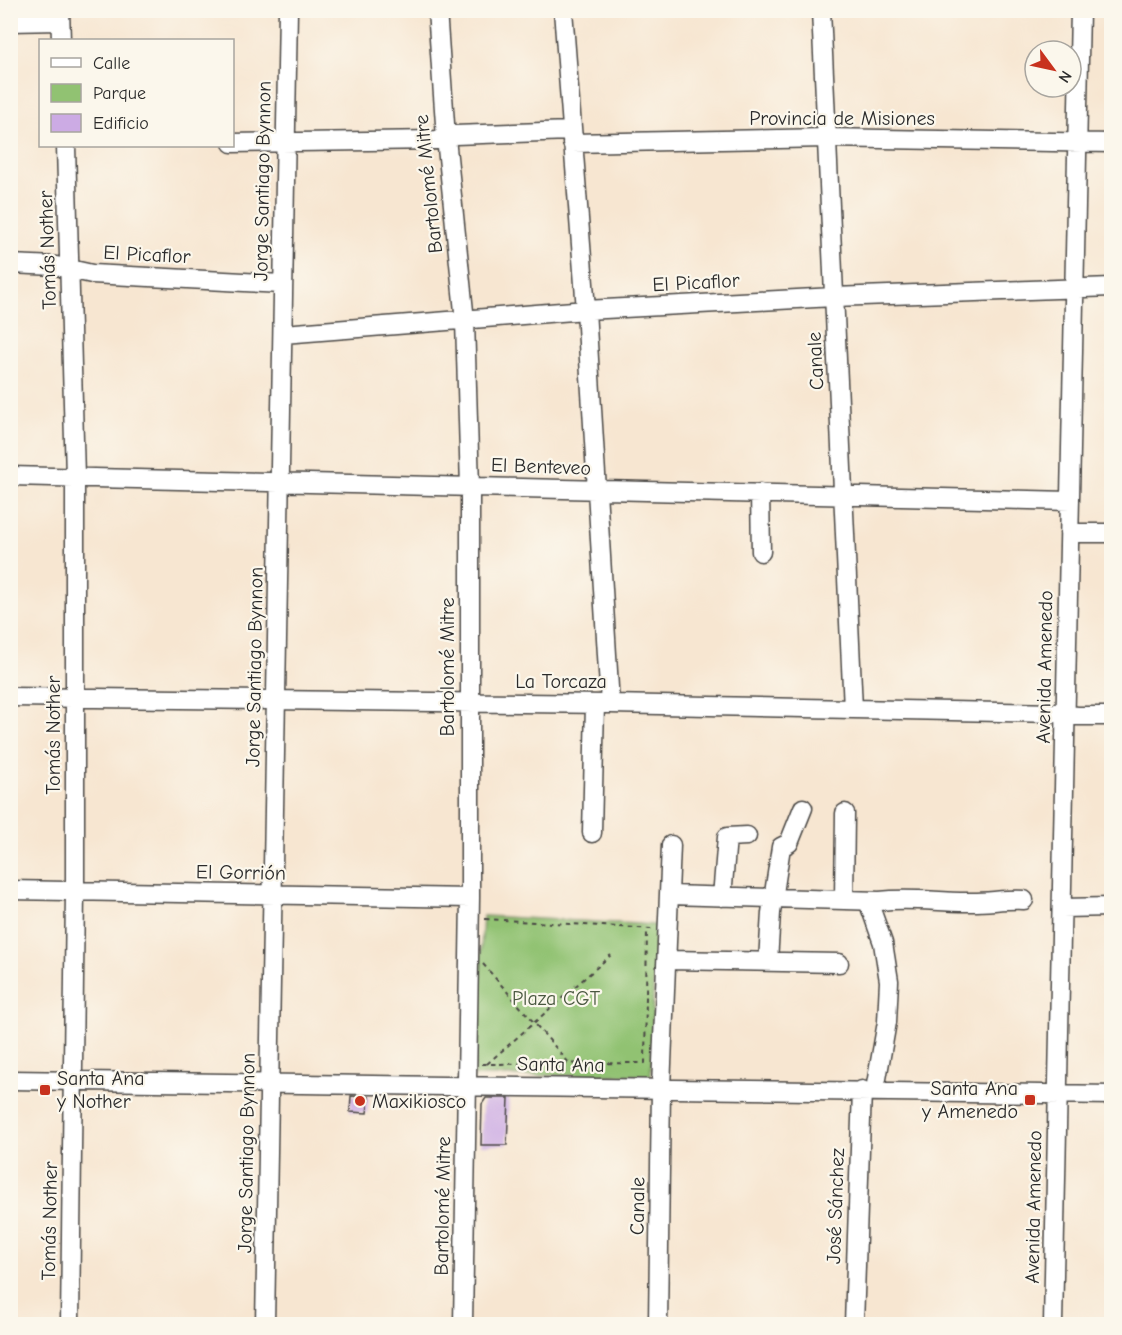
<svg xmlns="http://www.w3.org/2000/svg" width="1122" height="1335" font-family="'Comic Neue',sans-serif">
<rect width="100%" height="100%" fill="#fbf7ec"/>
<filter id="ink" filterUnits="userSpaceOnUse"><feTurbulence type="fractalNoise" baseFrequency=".0167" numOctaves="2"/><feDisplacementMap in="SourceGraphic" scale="12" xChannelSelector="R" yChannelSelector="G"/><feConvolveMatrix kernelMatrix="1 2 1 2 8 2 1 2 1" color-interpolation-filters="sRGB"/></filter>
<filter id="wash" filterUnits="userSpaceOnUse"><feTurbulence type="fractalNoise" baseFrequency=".008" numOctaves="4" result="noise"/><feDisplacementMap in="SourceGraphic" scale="24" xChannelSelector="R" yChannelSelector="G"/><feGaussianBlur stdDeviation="1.35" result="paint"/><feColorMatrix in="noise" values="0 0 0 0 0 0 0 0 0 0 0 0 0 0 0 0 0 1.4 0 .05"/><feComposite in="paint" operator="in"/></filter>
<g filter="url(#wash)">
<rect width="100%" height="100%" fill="#f7e6d1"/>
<path fill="#91c272" stroke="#5e764e" stroke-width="1.5" d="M483,916L655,925L651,1075L474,1076Z"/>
<g id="blocks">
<path fill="#ccabe4" d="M351,1096L369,1097L367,1113L350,1112Z
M486,1098H509L507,1145H481L482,1104Z"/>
</g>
</g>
<g filter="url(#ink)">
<use href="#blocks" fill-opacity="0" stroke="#4a4744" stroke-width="1.5"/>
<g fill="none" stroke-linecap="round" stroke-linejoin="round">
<defs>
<path id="minor" d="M60,10L61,40
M437,10L446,138L465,321L470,487V898L463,1324
M563,10L586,310L610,704
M821,10L853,709
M10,22L60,21
M232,143L437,140L455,135L570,131
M572,143L826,138L1112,143
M66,146L75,477V891L70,1324
M10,264L56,266L92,274L282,284
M283,334L586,310L834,297L1112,287
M10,476L1070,501
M760,493L761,552
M1069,533H1112
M10,697L610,704L1055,713L1077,716H1112
M592,833L595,704
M10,890L470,898
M670,895L880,901C914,897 940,903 973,902C990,902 1006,899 1024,900
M722,897L727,837L747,836
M844,900L845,813
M868,901L883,943L889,981L887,1022L875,1090
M1062,908L1112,907
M667,960L839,963
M768,961L771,913L781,847L789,843L803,808
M10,1080L1112,1095
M265,1324L288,10
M658,1324L661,1088L671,845
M854,1324L862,1090
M1053,1324L1080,10"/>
</defs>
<use href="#minor" stroke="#4a4744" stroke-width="21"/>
<path stroke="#4a4744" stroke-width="2" stroke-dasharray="4.5 4.5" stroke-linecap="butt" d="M485,919L653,929
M483,964L570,1064
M482,1064L645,1063L647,929
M487,1064L611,955"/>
<use href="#minor" stroke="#fff" stroke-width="18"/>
</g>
</g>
<g fill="#c8321e" stroke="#fbf7ec" stroke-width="2">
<rect x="39" y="1084" width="12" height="12" rx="3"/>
<rect x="1024" y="1094" width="12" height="12" rx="3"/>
<circle cx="360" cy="1101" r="6"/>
</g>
<g text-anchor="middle" stroke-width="4.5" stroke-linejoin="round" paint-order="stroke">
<g font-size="20" fill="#2b2b2b" stroke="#fbf7ec">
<text x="842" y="125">Provincia de Misiones</text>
<text transform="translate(262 181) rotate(-89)" y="7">Jorge Santiago Bynnon</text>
<text transform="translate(428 184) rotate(-96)" y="7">Bartolomé Mitre</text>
<text transform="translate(47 250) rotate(-92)" y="7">Tomás Nother</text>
<text transform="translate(147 254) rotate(3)" y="7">El Picaflor</text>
<text transform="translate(696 282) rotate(-3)" y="7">El Picaflor</text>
<text transform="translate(815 361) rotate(-93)" y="7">Canale</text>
<text transform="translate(541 466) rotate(2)" y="7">El Benteveo</text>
<text transform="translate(254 667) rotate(-89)" y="7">Jorge Santiago Bynnon</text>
<text transform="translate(447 667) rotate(-90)" y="7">Bartolomé Mitre</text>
<text transform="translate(1044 667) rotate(-89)" y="7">Avenida Amenedo</text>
<text x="561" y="688">La Torcaza</text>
<text transform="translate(53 735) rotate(-90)" y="7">Tomás Nother</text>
<text transform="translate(241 872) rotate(1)" y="7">El Gorrión</text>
<text transform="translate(561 1064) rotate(1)" y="7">Santa Ana</text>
<text transform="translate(246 1153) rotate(-89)" y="7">Jorge Santiago Bynnon</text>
<text transform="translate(442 1206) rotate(-89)" y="7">Bartolomé Mitre</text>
<text transform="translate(637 1206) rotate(-89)" y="7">Canale</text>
<text transform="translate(835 1206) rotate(-88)" y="7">José Sánchez</text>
<text transform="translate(1033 1207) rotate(-89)" y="7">Avenida Amenedo</text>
<text transform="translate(49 1221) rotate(-89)" y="7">Tomás Nother</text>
</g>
<g font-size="20" fill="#4a5840" stroke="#fbf7ec">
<text x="556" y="1005">Plaza CGT</text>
</g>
<g font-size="20" fill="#2b2b2b" stroke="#fbf7ec" text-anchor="start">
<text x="57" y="1085">Santa Ana<tspan x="57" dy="23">y Nother</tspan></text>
<text x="1018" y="1095" text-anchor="end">Santa Ana<tspan x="1018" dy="23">y Amenedo</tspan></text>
<text x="372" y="1108">Maxikiosco</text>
</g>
</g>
<rect width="1122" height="1335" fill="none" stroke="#fbf7ec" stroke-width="36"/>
<rect x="39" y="39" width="195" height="108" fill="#fbf7ec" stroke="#a8a59f" stroke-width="1.5"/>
<rect x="51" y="58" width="30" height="9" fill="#ffffff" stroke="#a8a59f" stroke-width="1.5"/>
<text x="93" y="69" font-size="18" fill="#2b2b2b">Calle</text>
<rect x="51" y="84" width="30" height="18" fill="#91c272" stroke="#a8a59f" stroke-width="1.5"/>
<text x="93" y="99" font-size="18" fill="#2b2b2b">Parque</text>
<rect x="51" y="114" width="30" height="18" fill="#ccabe4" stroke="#a8a59f" stroke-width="1.5"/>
<text x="93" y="129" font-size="18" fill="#2b2b2b">Edificio</text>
<g transform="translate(1053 69) rotate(123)"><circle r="28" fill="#fbf7ec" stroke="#a8a59f" stroke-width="1.5"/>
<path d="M0-4.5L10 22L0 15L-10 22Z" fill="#c8321e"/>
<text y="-9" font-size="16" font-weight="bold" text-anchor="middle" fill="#2b2b2b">N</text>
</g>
</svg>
